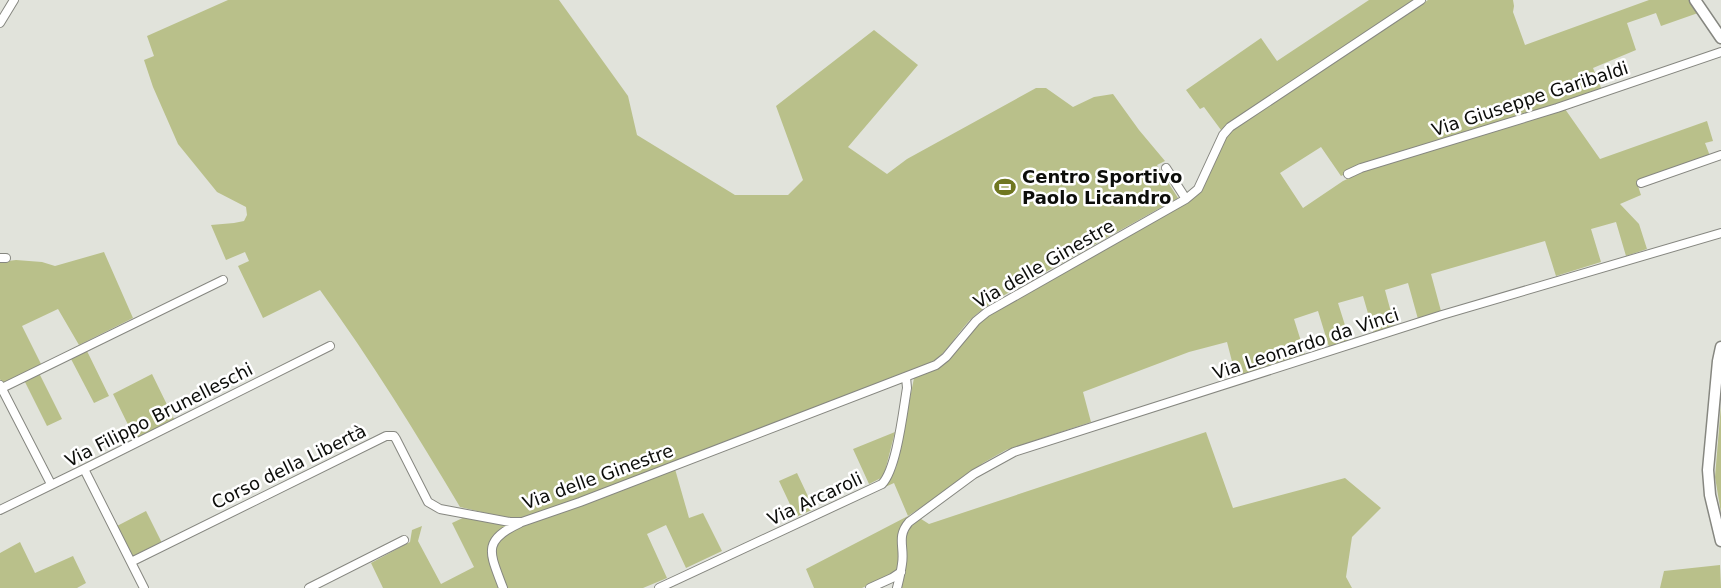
<svg xmlns="http://www.w3.org/2000/svg" width="1721" height="588" font-family="'DejaVu Sans',sans-serif">
<rect width="100%" height="100%" fill="#e1e3db"/>
<path fill="#b9c08a" d="M228,0H559L628,96L637,135L735,195H788L803,180L776,106L874,30L918,65L848,147L887,174L907,159L1036,88H1046L1073,107L1094,97L1113,94L1139,130L1165,161L1157,165L1178,198L999,298C989,305 978,312 969,321C956,335 947,353 931,363L525,519H511L460,507C416,433 371,360 320,290L263,318L238,266L249,261L245,252L226,260L211,225L234,223L244,221L247,215L246,207L217,192L178,144L153,87L144,60L154,56L147,36Z
M1369,0H1415L1230,122L1221,130L1204,107L1200,109L1186,90L1261,38L1277,61Z
M1428,0H1513L1514,6L1513,12L1525,45L1649,0H1689L1698,13L1661,26L1656,13L1627,23L1636,50L1593,68L1602,90L1563,104L1361,166L1341,176L1321,147L1280,173L1303,208L1343,181L1362,172L1565,109L1600,159L1707,121L1713,141L1705,143L1710,156L1637,183L1641,195L1620,204L1639,224L1647,249L1626,256L1616,222L1591,229L1601,262L1556,276L1545,241L1431,274L1441,311L1418,319L1408,283L1385,290L1395,327L1374,334L1363,296L1338,303L1350,341L1329,347L1318,311L1294,319L1305,354L1236,377L1227,342L1189,352L1083,392L1091,422L1006,450L983,463L949,489L908,516L899,532L898,544L900,555L899,566L897,570L888,576L862,588H814L806,569L908,516L894,483L885,487L896,468L914,378L942,365L977,323L989,315L1190,201L1221,143L1231,130Z
M104,252L133,318L79,345L58,309L22,326L41,364L2,384L0,379V262L16,260L42,262L55,266Z
M87,351L109,396L94,403L71,359Z
M39,373L62,419L47,426L24,380Z
M152,374L174,419L135,439L113,394Z
M1721,405V513L1715,477Z
M895,432L884,475L881,478L869,484L853,449Z
M1206,432L1233,508L1345,478L1381,508L1352,537L1346,577L1352,588H899L906,530L918,517L929,524Z
M675,469L689,518L703,513L722,551L686,568L666,525L647,534L667,578L643,588H507C502,577 490,554 497,542C500,537 507,533 512,530Z
M797,473L814,509L796,517L779,481Z
M146,511L162,543L132,557L117,526Z
M467,516L507,525C479,542 488,562 499,588H383L371,563L410,542L412,530L422,526L418,541L441,584L474,567L452,523Z
M20,542L35,573L73,556L86,583L77,588H0V553Z
M1720,565L1721,588H1660L1664,571Z"/>
<g fill="none" stroke-linecap="round" stroke-linejoin="round">
<defs>
<path id="minor" d="M0,23L14,0
M1166,168L1186,199
M1348,174L1361,168L1557,108L1721,52
M1641,183L1721,155
M0,258H6
M0,385L51,484
M0,389L223,280
M84,469L144,588
M0,510L84,469L330,346
M131,562L386,436H394L396,439L428,502L440,509L510,522H522L580,502L936,365L946,357L976,321L987,312L1186,199L1198,189L1223,135L1230,127L1421,0
M309,588L404,540
M503,588C490,553 481,541 520,523
M659,588L882,484C897,468 903,411 907,388L906,377
M870,588L892,578L901,572
M897,588C899,580 901,572 902,564C905,547 896,537 909,522L974,474L1014,452L1442,315L1721,233"/>
<path id="secondary" d="M1695,0L1721,38
M1721,347L1718,361L1708,470L1710,495L1721,541"/>
</defs>
<use href="#minor" stroke="#868780" stroke-width="10"/>
<use href="#secondary" stroke="#868780" stroke-width="13"/>
<use href="#minor" stroke="#fff" stroke-width="8"/>
<use href="#secondary" stroke="#fff" stroke-width="10"/>
</g>
<defs>
<symbol id="stadium-bare" viewBox="-9 -9 18 18"><path d="M0-5a6.5 5 0 1 0 0 10a6.5 5 0 1 0 0-10ZM-3.5-1.8h7v3.6h-7Z" fill="#707721" stroke="#fff" stroke-width="2.5" paint-order="stroke"/></symbol>
</defs>
<g fill-rule="evenodd">
<use href="#stadium-bare" x="990" y="172" width="30" height="30"/>
</g>
<g text-anchor="middle" stroke-width="5" stroke-linejoin="round" paint-order="stroke">
<g font-size="18" fill="#0c0d0a" stroke="#fff">
<text transform="translate(1530 99) rotate(-18)" y="6">Via Giuseppe Garibaldi</text>
<text transform="translate(1044 264) rotate(-30)" y="6">Via delle Ginestre</text>
<text transform="translate(1306 344) rotate(-18)" y="6">Via Leonardo da Vinci</text>
<text transform="translate(159 415) rotate(-27)" y="6">Via Filippo Brunelleschi</text>
<text transform="translate(289 467) rotate(-26)" y="6">Corso della Libertà</text>
<text transform="translate(598 477) rotate(-20)" y="6">Via delle Ginestre</text>
<text transform="translate(815 499) rotate(-25)" y="6">Via Arcaroli</text>
</g>
<g font-size="18" font-weight="bold" fill="#0c0d0a" stroke="#fff" text-anchor="start">
<text x="1022" y="183">Centro Sportivo<tspan x="1022" dy="21">Paolo Licandro</tspan></text>
</g>
</g>
</svg>
